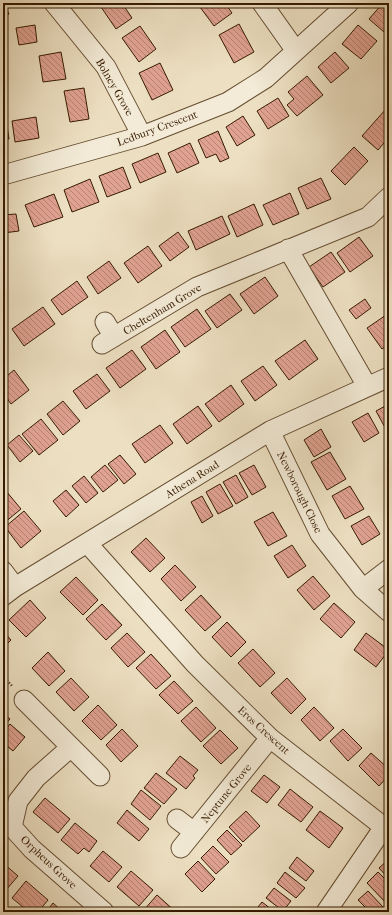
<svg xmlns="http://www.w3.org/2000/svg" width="392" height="915" font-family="'IM FELL French Canon',serif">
<defs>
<pattern id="building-back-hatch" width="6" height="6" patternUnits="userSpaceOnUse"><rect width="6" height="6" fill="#e0a291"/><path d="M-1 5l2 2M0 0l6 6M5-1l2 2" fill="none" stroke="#b68374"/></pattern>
</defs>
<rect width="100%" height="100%" fill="#ede0c2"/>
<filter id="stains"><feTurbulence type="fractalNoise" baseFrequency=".005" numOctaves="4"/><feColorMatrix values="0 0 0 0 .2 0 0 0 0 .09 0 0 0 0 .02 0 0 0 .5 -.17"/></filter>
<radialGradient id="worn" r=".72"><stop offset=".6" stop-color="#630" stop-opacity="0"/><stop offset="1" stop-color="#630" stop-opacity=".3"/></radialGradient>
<path fill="url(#building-back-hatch)" stroke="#371b00" d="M3,3L10,4L5,6L9,14L3,17Z
M101,3H122L132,18L116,29L99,4Z
M197,3H225L232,13L214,26Z
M383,3H389V26L384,32L369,19Z
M239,24L254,52L234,63L219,35Z
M35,25L37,42L19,45L16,28Z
M358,25L377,41L361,59L342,44Z
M140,26L156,49L139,62L122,38Z
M61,52L66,79L43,82L39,56Z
M335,52L349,68L331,83L318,67Z
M160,63L173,90L152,100L139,73Z
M307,76L323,95L297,116L287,105L294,99L288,92Z
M84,88L89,119L70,122L64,91Z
M278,98L289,116L268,129L257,111Z
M386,109L389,112V137L378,150L362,136Z
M243,116L255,135L237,146L226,127Z
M36,117L39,138L15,142L12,121Z
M3,119H6L9,139L3,140Z
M218,131L229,158L220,162L216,154L206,158L198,140Z
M190,143L199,163L177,173L168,153Z
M354,147L368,161L345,185L331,171Z
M158,153L166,172L140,183L132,164Z
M123,167L131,188L107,197L99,176Z
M321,178L331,199L307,209L298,188Z
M90,179L99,202L72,212L64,190Z
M290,193L299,214L273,225L263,205Z
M54,194L63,217L34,227L25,205Z
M254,204L263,225L237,237L228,216Z
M16,214L19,231L3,233V215Z
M222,216L230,234L196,250L188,231Z
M178,232L189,247L170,261L159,246Z
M359,237L373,256L350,272L337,253Z
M148,246L162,266L138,283L124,263Z
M331,252L345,272L323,287L309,267Z
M109,261L121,278L98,294L87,277Z
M265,277L278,296L254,314L240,294Z
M77,281L88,297L62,315L51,300Z
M230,294L242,310L217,328L205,311Z
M365,299L371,308L356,319L349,310Z
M43,307L55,324L24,346L12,329Z
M197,309L211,329L185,347L171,327Z
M389,313V344L382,349L367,328Z
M165,330L180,352L156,369L141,347Z
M305,340L318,359L289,380L275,361Z
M132,350L146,369L120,388L106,368Z
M263,366L277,385L255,401L241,381Z
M14,370L29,390L11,404L3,393V379Z
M97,374L110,391L86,409L73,391Z
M231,385L244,404L219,422L205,404Z
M63,401L80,421L63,435L47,414Z
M389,404V433H388L376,411Z
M198,406L212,426L187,444L173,424Z
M368,413L379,433L364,442L352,422Z
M41,419L58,440L39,455L22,434Z
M160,425L173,443L145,463L132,444Z
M321,429L331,447L314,457L304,440Z
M19,435L33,451L20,462L7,445Z
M330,452L346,479L327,490L311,462Z
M120,455L136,474L124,484L108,464Z
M105,465L118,480L103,492L91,477Z
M254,465L266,487L252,495L239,473Z
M236,475L248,497L236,504L223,482Z
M84,476L98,493L86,503L72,486Z
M220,484L233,506L218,514L206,492Z
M350,486L364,509L345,519L332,496Z
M66,490L79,505L66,517L53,501Z
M6,491L21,509L4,523L3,521V494Z
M202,496L213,516L202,523L191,502Z
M24,511L41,531L21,548L5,527Z
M273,512L287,536L268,546L254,522Z
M369,516L380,534L362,545L351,526Z
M146,538L165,558L150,572L131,552Z
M292,545L306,566L288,578L274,556Z
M175,565L196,587L181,601L161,579Z
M313,576L330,596L314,610L297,590Z
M76,577L98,600L83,615L60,592Z
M201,595L221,617L205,631L185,610Z
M30,600L46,618L26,637L9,620Z
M334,603L355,622L341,638L320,619Z
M102,604L122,625L106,640L86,619Z
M227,622L246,642L231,657L212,637Z
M3,631L11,640L3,648Z
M127,633L145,652L128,667L111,648Z
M366,633L389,650L376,667L354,650Z
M253,649L275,673L260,687L238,663Z
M48,652L65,671L49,686L32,668Z
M151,654L171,676L156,689L136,668Z
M71,678L89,697L74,711L56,692Z
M287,678L306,699L291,714L271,693Z
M174,681L193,701L178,714L159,695Z
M98,705L117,725L101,740L82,721Z
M196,707L216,728L201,742L181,721Z
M314,707L334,728L320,741L301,720Z
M3,713L10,719L3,727Z
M10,724L25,737L13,751L3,743V733Z
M122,729L138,746L121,762L106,745Z
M343,729L362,748L348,761L330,741Z
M220,730L238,748L221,764L203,746Z
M371,753L389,769V775L379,786L359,766Z
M180,756L198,770L193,776L195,778L186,789L166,773Z
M156,773L177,789L164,804L144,788Z
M264,775L280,787L267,803L251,791Z
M290,789L313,807L301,822L278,805Z
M141,790L161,806L150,820L131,804Z
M45,798L70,819L58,833L33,812Z
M127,810L149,829L139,841L117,823Z
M246,811L260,826L243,842L229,827Z
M320,811L343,828L329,848L306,830Z
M75,823L97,841L89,852L84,848L78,854L61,840Z
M227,830L242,845L231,855L217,840Z
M213,846L229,862L216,874L201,858Z
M103,851L122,867L109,882L90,866Z
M297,857L314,871L306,881L289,868Z
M389,859V879L379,868Z
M198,861L215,879L202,892L185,874Z
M3,863L18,876L6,890L3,887Z
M131,871L153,890L139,906L117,887Z
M285,872L305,888L296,898L277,883Z
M378,872L389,883L388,905L367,883Z
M26,881L48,900L38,912H29L12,898Z
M274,888L291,901L283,911L266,898Z
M368,891L383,907L377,912H370L358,900Z
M157,895L176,912L143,911Z
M262,902L275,912H254Z
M53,903L63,912H46Z
M359,907L364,912H353Z"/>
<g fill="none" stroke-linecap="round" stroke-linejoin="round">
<defs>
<path id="minor" d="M54,3L106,67L142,136
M262,3L296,51
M3,175L142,136L228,102L266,78L349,3
M288,249L367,386
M105,322L114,337
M102,344L197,287L368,217L389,197
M270,431L320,534L363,589L389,612
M87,543L195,664L270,738L384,827L326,912
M3,571L15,587
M363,589L389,569
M3,596L15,587L270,431L389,377
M24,700L71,747
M100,776L71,747L36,778L18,801L12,827L32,849L104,912
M177,819L194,832
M181,848L270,738"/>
</defs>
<use href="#minor" stroke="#644c30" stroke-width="21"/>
<path stroke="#371b00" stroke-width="2.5" stroke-dasharray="1 2" stroke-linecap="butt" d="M3,676L13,687"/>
<use href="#minor" stroke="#f3ebd7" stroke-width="19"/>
</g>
<g text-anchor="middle" stroke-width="3" stroke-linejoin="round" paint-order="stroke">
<g font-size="11" fill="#371b00" stroke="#f3ebd7">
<text transform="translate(115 87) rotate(60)" y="4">Bolney Grove</text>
<text transform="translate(157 128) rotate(-20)" y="4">Ledbury Crescent</text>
<text transform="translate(162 309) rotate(-31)" y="4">Cheltenham Grove</text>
<text transform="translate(192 479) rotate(-32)" y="4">Athena Road</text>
<text transform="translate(300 492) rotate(64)" y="4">Newborough Close</text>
<text transform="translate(264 730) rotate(42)" y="4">Eros Crescent</text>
<text transform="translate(226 793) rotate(-51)" y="4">Neptune Grove</text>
<text transform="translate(49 862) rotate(43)" y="4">Orpheus Grove</text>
</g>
</g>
<rect width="392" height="915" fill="none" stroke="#ede0c2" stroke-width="16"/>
<rect x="4" y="4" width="384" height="907" fill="none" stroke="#371b00" stroke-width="2"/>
<rect x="8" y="8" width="376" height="899" fill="none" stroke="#371b00"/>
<rect width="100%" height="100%" filter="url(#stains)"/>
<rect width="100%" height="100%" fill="url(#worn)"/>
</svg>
